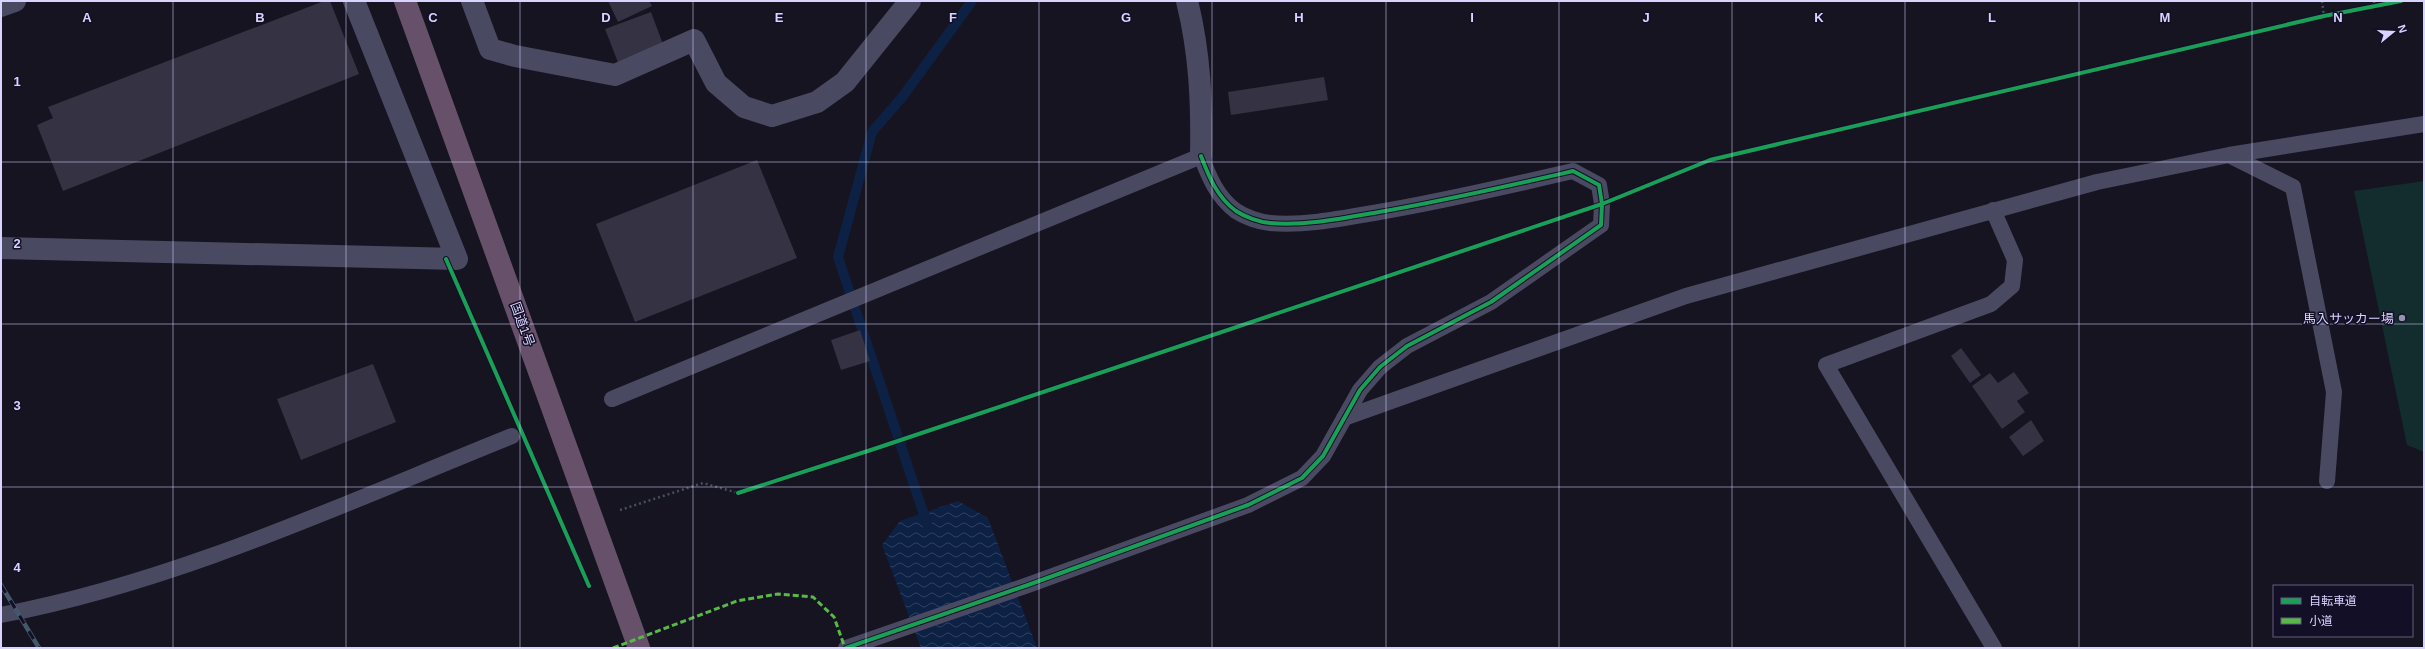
<svg xmlns="http://www.w3.org/2000/svg" width="2425" height="649" font-family="Helvetica,'Noto Sans JP',sans-serif">
<defs>
<pattern id="water-waves" width="16" height="10" patternUnits="userSpaceOnUse"><rect width="16" height="10" fill="#0d2144"/><path d="M0 5q4-4 8 0t8 0" fill="none" stroke="#304060"/></pattern>
</defs>
<rect width="100%" height="100%" fill="#161421"/>
<path fill="#132c2d" d="M2424,181V452L2407,445L2354,191Z"/>
<path fill="url(#water-waves)" d="M958,501L988,518L1037,648H921L882,545L900,521Z"/>
<g fill="none" stroke-linecap="round" stroke-linejoin="round">
<path stroke="#0d2144" stroke-width="10" d="M927,524L838,257L872,132L903,96L972,1"/>
</g>
<path fill="#343243" d="M324,1H330L359,74L63,191L37,125L53,118L48,107Z
M608,1H649L652,6L618,22Z
M651,12L664,47L619,65L605,29Z
M1324,77L1328,100L1231,115L1228,92Z
M757,160L797,258L635,322L596,224Z
M860,330L870,361L841,370L831,340Z
M1961,348L1981,375L1970,383L1951,356Z
M373,364L396,422L301,460L277,399Z
M2014,372L2029,393L2017,401L2025,412L2002,429L1972,386L1990,373L1998,383Z
M2031,420L2044,441L2023,456L2009,437Z"/>
<g fill="none" stroke-linecap="round" stroke-linejoin="round">
<path stroke="#44505f" stroke-width="2.5" stroke-dasharray="2 3" stroke-linecap="butt" d="M2322,1L2324,16
M2374,1L2375,6
M620,510L703,483L738,493"/>
<path stroke="#4a4962" stroke-width="16" d="M2229,155L2293,187L2334,392L2327,481
M1993,210L2015,260L2012,286L1991,304L1826,365L1994,648
M612,399L1201,156C1209,177 1217,197 1236,211C1245,217 1259,222 1270,223C1306,226 1344,218 1379,212C1444,201 1508,186 1573,171L1599,185L1602,204L1601,225L1491,302L1407,346L1380,367L1360,390L1323,456L1302,478L1248,505L1028,585L846,648
M1344,418L1686,296L2097,182L2229,155L2424,124
M1,615C179,581 345,503 512,436"/>
<path stroke="#4a4962" stroke-width="22" d="M472,1L490,49L515,56L615,75L694,40L716,83L744,107L772,116L817,102L845,82L910,1
M1187,1C1200,53 1202,103 1201,156
M1,6L15,1
M1,248L457,259L354,1"/>
<path stroke="#67516a" stroke-width="22" d="M405,1L639,648"/>
<defs>
<path id="rail" d="M1,585L39,648"/>
</defs>
<use href="#rail" stroke="#43596b" stroke-width="4.5"/>
<use href="#rail" stroke="#130f26" stroke-width="3" stroke-dasharray="9" stroke-linecap="butt"/>
<path stroke="#58b947" stroke-width="3" stroke-dasharray="6 3" stroke-linecap="butt" d="M613,648L737,601L778,594L813,597L834,617L845,648"/>
<defs>
<path id="cycleway" d="M446,259L589,586
M738,493L877,448L1602,204L1710,160L2324,16L2401,1
M846,648L1028,585L1248,505L1302,478L1323,456L1360,390L1380,367L1407,346L1491,302L1601,225L1602,204L1599,185L1573,171C1508,186 1444,201 1379,212C1344,218 1306,226 1270,223C1259,222 1245,217 1236,211C1217,197 1209,177 1201,156"/>
</defs>
<use href="#cycleway" stroke="#130f26" stroke-width="6"/>
<use href="#cycleway" stroke="#1a9f57" stroke-width="4"/>
</g>
<path fill="none" stroke="#d9d4ff" stroke-width="1" stroke-opacity="0.55" d="M173,1V648M346,1V648M520,1V648M693,1V648M866,1V648M1039,1V648M1212,1V648M1386,1V648M1559,1V648M1732,1V648M1905,1V648M2079,1V648M2252,1V648M1,162H2424M1,324H2424M1,487H2424"/>
<circle fill="#9591b1" stroke="#130f26" stroke-width="1.5" cx="2402" cy="318" r="4"/>
<g text-anchor="middle" stroke-width="3" stroke-linejoin="round" paint-order="stroke">
<g font-size="13" fill="#d9d4ff" stroke="#130f26" text-anchor="end">
<text x="2394" y="323">馬入サッカー場</text>
</g>
<g font-size="13" fill="#d9d4ff" stroke="#130f26">
<text transform="translate(523 324) rotate(70)" y="5">国道1号</text>
</g>
</g>
<g font-size="13" text-anchor="middle" font-weight="bold" fill="#d9d4ff" stroke="#130f26" stroke-width="3" stroke-linejoin="round" paint-order="stroke">
<text x="87" y="22">A</text>
<text x="260" y="22">B</text>
<text x="433" y="22">C</text>
<text x="606" y="22">D</text>
<text x="779" y="22">E</text>
<text x="953" y="22">F</text>
<text x="1126" y="22">G</text>
<text x="1299" y="22">H</text>
<text x="1472" y="22">I</text>
<text x="1646" y="22">J</text>
<text x="1819" y="22">K</text>
<text x="1992" y="22">L</text>
<text x="2165" y="22">M</text>
<text x="2338" y="22">N</text>
<text x="17" y="86">1</text>
<text x="17" y="248">2</text>
<text x="17" y="410">3</text>
<text x="17" y="572">4</text>
</g>
<rect width="2425" height="649" fill="none" stroke="#d9d4ff" stroke-width="4"/>
<rect x="2273" y="585" width="140" height="52" fill="#130f26" stroke="#625e7d"/>
<rect x="2281" y="598" width="20" height="6" fill="#1a9f57" stroke="#625e7d"/>
<text x="2309" y="605" font-size="12" fill="#d9d4ff">自転車道</text>
<rect x="2281" y="618" width="20" height="6" fill="#58b947" stroke="#625e7d"/>
<text x="2309" y="625" font-size="12" fill="#d9d4ff">小道</text>
<g transform="translate(2393 32) rotate(72)" stroke="#130f26" stroke-width="3" paint-order="stroke">
<path d="M0-3L7 15L0 10L-7 15Z" fill="#d9d4ff"/>
<text y="-6" font-size="11" font-weight="bold" text-anchor="middle" fill="#d9d4ff">N</text>
</g>
</svg>
